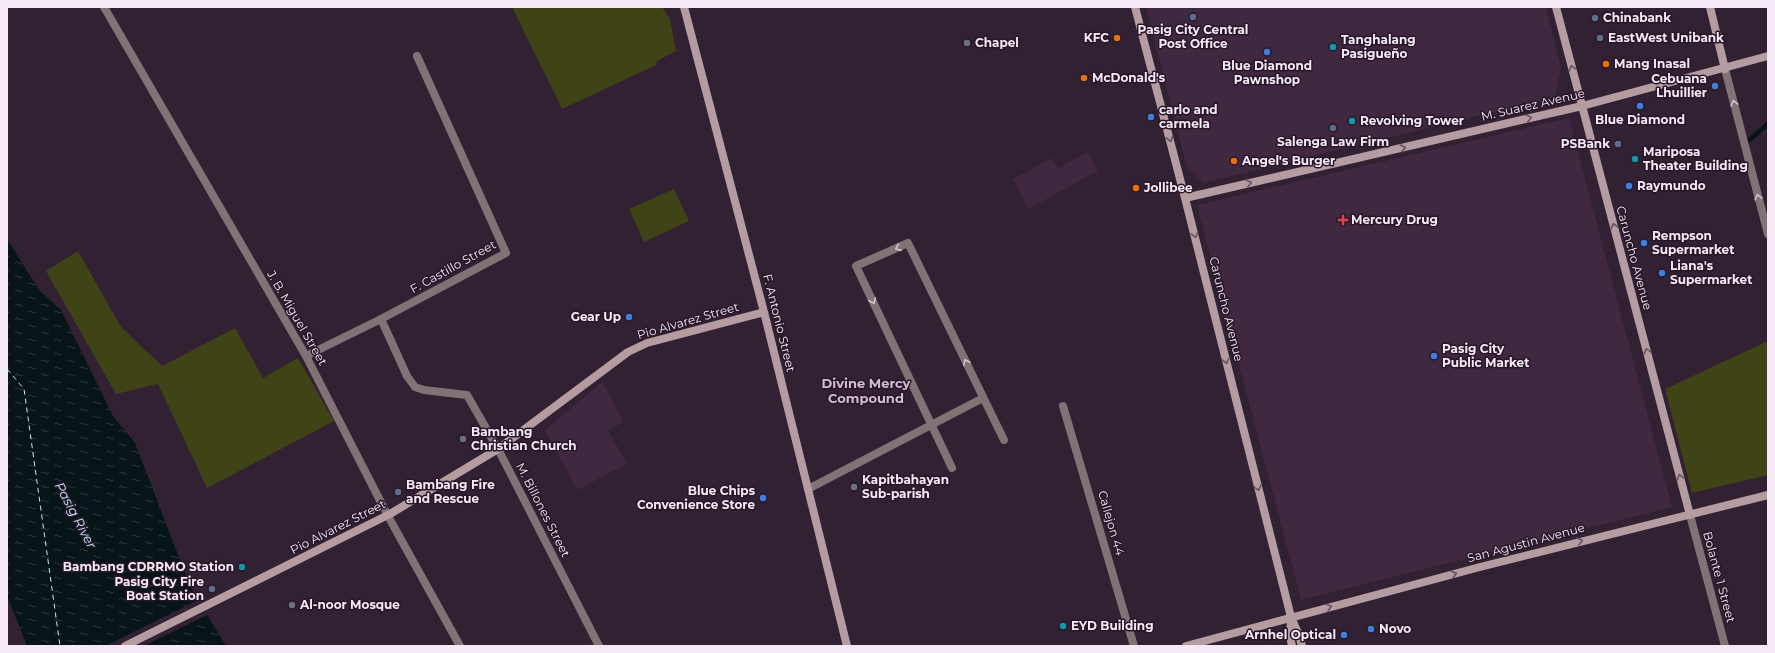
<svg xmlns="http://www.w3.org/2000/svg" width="1775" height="653" font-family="Montserrat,sans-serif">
<defs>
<pattern id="water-ripples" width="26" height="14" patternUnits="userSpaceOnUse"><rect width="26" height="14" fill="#071519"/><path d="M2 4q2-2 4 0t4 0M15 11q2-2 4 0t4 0" fill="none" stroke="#2c373b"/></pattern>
</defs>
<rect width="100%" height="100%" fill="#322033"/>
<path fill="#3f2840" d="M1146,7H1546L1561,68L1555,97L1204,183L1187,167Z
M1569,118L1672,507L1301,600L1197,205Z
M1088,152L1098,171L1028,209L1013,179L1052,158L1058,168Z
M602,382L624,422L608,430L627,464L577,490L545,430Z"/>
<path fill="#3f4316" d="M512,7H662L670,19L676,51L657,61L656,65L562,109Z
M674,189L689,221L644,242L629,209Z
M78,251L121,327L162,366L235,328L263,378L298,358L334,421L207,488L158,384L116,394L46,271Z
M1768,341V475L1692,493L1665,389Z"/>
<path fill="url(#water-ripples)" d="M7,239L40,291L61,310L113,416L135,443L191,588L226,646H27L7,596Z"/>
<path fill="#322033" d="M200,599L209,614L144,646H105Z"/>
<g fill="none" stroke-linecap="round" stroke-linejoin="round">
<path stroke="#071519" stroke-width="4.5" d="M1748,141L1768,124"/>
<path stroke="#bbedfa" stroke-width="1" stroke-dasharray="5 4" stroke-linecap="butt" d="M7,369L24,389L60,646"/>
<path stroke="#817275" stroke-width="8" d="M104,7L306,356L388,516L460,646
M1725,69L1768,234
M381,319L407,376L415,387L424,390L467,395L498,449L599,646
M306,356L381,319L506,253L417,56
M1063,406L1134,646
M952,468L856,266L908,243L1004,440
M808,489L983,398
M1690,515L1725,646"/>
<path stroke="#b59ca1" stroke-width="8" d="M684,7L764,312L847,646
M1135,7L1185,198L1291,617L1299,635L1302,646
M1556,7L1690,515
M1710,7L1725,69
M1185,198L1582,106L1768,56
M1291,620L1290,636L1292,646
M125,646L390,514L498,449L628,352L647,343L764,312
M1186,646L1480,567L1768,495"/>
</g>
<defs><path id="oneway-chevron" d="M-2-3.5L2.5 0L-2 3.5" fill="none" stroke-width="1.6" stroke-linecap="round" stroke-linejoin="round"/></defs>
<g stroke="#67535f">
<use href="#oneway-chevron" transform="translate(1572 68) rotate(-105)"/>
<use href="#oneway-chevron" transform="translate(1529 118) rotate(-13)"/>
<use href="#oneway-chevron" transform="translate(1170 139) rotate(75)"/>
<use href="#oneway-chevron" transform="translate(1403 148) rotate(-13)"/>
<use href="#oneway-chevron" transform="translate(1249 183) rotate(-13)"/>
<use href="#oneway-chevron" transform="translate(1614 226) rotate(-105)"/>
<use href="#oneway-chevron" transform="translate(1195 235) rotate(76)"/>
<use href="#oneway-chevron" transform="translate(1647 351) rotate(-105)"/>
<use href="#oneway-chevron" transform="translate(1226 361) rotate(76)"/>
<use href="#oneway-chevron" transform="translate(1680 477) rotate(-105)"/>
<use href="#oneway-chevron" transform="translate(1258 488) rotate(76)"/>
<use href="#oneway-chevron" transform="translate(1580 541) rotate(-14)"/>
<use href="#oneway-chevron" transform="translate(1454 574) rotate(-16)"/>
<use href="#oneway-chevron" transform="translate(1329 607) rotate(-15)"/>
</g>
<g stroke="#d3c5cf">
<use href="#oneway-chevron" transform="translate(1734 103) rotate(-105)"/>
<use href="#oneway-chevron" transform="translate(1758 197) rotate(-104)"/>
<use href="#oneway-chevron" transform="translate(898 248) rotate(156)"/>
<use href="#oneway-chevron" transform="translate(873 301) rotate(65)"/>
<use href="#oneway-chevron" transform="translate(966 362) rotate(-116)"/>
</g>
<g fill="#5c6f8a" stroke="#281729" stroke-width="1.5">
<circle cx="1193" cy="17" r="4"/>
<circle cx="1595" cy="18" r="4"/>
<circle cx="1600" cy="38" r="4"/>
<circle cx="1333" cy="128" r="4"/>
<circle cx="1618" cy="144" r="4"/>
<circle cx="398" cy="492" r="4"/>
<circle cx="212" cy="589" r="4"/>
</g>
<g fill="#e8710a" stroke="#281729" stroke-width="1.5">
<circle cx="1117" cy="38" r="4"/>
<circle cx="1606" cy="64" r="4"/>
<circle cx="1084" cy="78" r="4"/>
<circle cx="1234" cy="161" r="4"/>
<circle cx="1136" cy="188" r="4"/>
</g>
<g fill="#6b7280" stroke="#281729" stroke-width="1.5">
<circle cx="967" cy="43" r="4"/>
<circle cx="463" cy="439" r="4"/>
<circle cx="854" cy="487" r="4"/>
<circle cx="292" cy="605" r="4"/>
</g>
<g fill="#0f9aa8" stroke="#281729" stroke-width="1.5">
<circle cx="1333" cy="47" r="4"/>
<circle cx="1352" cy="121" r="4"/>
<circle cx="1635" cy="159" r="4"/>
<circle cx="242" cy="567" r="4"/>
<circle cx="1063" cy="626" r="4"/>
</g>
<g fill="#3f7fe0" stroke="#281729" stroke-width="1.5">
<circle cx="1267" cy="52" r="4"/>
<circle cx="1715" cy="86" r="4"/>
<circle cx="1640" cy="106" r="4"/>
<circle cx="1151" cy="117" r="4"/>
<circle cx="1629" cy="186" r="4"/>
<circle cx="1644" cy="243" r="4"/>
<circle cx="1662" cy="273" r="4"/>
<circle cx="629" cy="317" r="4"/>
<circle cx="1434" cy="356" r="4"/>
<circle cx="763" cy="498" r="4"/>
<circle cx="1371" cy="629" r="4"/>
<circle cx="1344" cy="635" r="4"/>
</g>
<path fill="#e0444e" stroke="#281729" stroke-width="1.5" d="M1341 214h4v4h4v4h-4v4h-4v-4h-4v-4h4z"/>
<g text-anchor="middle" stroke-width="3" stroke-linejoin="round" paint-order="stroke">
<g font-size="12" font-weight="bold" fill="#f6e9f6" stroke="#281729" text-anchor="start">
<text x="1603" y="22">Chinabank</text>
<text x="1193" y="34" text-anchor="middle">Pasig City Central<tspan x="1193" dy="14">Post Office</tspan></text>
<text x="1109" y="42" text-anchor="end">KFC</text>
<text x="1608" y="42">EastWest Unibank</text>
<text x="1341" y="44">Tanghalang<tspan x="1341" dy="14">Pasigueño</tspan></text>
<text x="975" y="47">Chapel</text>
<text x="1614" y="68">Mang Inasal</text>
<text x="1267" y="70" text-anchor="middle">Blue Diamond<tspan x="1267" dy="14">Pawnshop</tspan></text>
<text x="1092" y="82">McDonald's</text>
<text x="1707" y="83" text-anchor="end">Cebuana<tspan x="1707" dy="14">Lhuillier</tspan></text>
<text x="1159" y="114">carlo and<tspan x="1159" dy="14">carmela</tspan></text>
<text x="1640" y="124" text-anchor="middle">Blue Diamond</text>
<text x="1360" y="125">Revolving Tower</text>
<text x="1333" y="146" text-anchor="middle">Salenga Law Firm</text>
<text x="1610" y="148" text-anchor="end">PSBank</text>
<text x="1643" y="156">Mariposa<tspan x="1643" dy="14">Theater Building</tspan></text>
<text x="1242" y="165">Angel's Burger</text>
<text x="1637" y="190">Raymundo</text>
<text x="1144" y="192">Jollibee</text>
<text x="1351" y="224">Mercury Drug</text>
<text x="1652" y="240">Rempson<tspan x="1652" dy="14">Supermarket</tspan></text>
<text x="1670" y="270">Liana's<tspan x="1670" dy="14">Supermarket</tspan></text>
<text x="621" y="321" text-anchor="end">Gear Up</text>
<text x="1442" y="353">Pasig City<tspan x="1442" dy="14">Public Market</tspan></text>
<text x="471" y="436">Bambang<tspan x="471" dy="14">Christian Church</tspan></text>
<text x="862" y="484">Kapitbahayan<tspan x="862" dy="14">Sub-parish</tspan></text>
<text x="406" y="489">Bambang Fire<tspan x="406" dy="14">and Rescue</tspan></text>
<text x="755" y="495" text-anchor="end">Blue Chips<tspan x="755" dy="14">Convenience Store</tspan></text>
<text x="234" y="571" text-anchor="end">Bambang CDRRMO Station</text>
<text x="204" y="586" text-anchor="end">Pasig City Fire<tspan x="204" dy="14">Boat Station</tspan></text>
<text x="300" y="609">Al-noor Mosque</text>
<text x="1071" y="630">EYD Building</text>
<text x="1379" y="633">Novo</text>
<text x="1336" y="639" text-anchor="end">Arnhel Optical</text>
</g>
<g font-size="12" fill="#f6e9f6" stroke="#281729">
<text transform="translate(1533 105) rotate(-13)" y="4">M. Suarez Avenue</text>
<text transform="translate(1634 258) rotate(75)" y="4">Caruncho Avenue</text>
<text transform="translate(453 267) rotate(-29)" y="4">F. Castillo Street</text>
<text transform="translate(1226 309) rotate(76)" y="4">Caruncho Avenue</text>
<text transform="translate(297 318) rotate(60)" y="4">J. B. Miguel Street</text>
<text transform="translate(688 321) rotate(-16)" y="4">Pio Alvarez Street</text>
<text transform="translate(779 323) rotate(76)" y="4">F. Antonio Street</text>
<text transform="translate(543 510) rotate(63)" y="4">M. Billones Street</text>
<text transform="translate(1111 523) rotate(74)" y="4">Callejon 44</text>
<text transform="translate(338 527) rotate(-27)" y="4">Pio Alvarez Street</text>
<text transform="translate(1526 543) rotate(-15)" y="4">San Agustin Avenue</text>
<text transform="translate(1719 577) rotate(75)" y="4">Bolante 1 Street</text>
</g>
<g font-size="13" font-weight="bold" fill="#d4bcd5" stroke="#281729">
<text x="866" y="388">Divine Mercy<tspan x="866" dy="15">Compound</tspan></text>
</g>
<g font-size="13" font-style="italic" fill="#bbedfa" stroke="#281729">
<text transform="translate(76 515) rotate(62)" y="5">Pasig River</text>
</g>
</g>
<rect width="1775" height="653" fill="none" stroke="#f6e9f6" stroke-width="16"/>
</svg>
